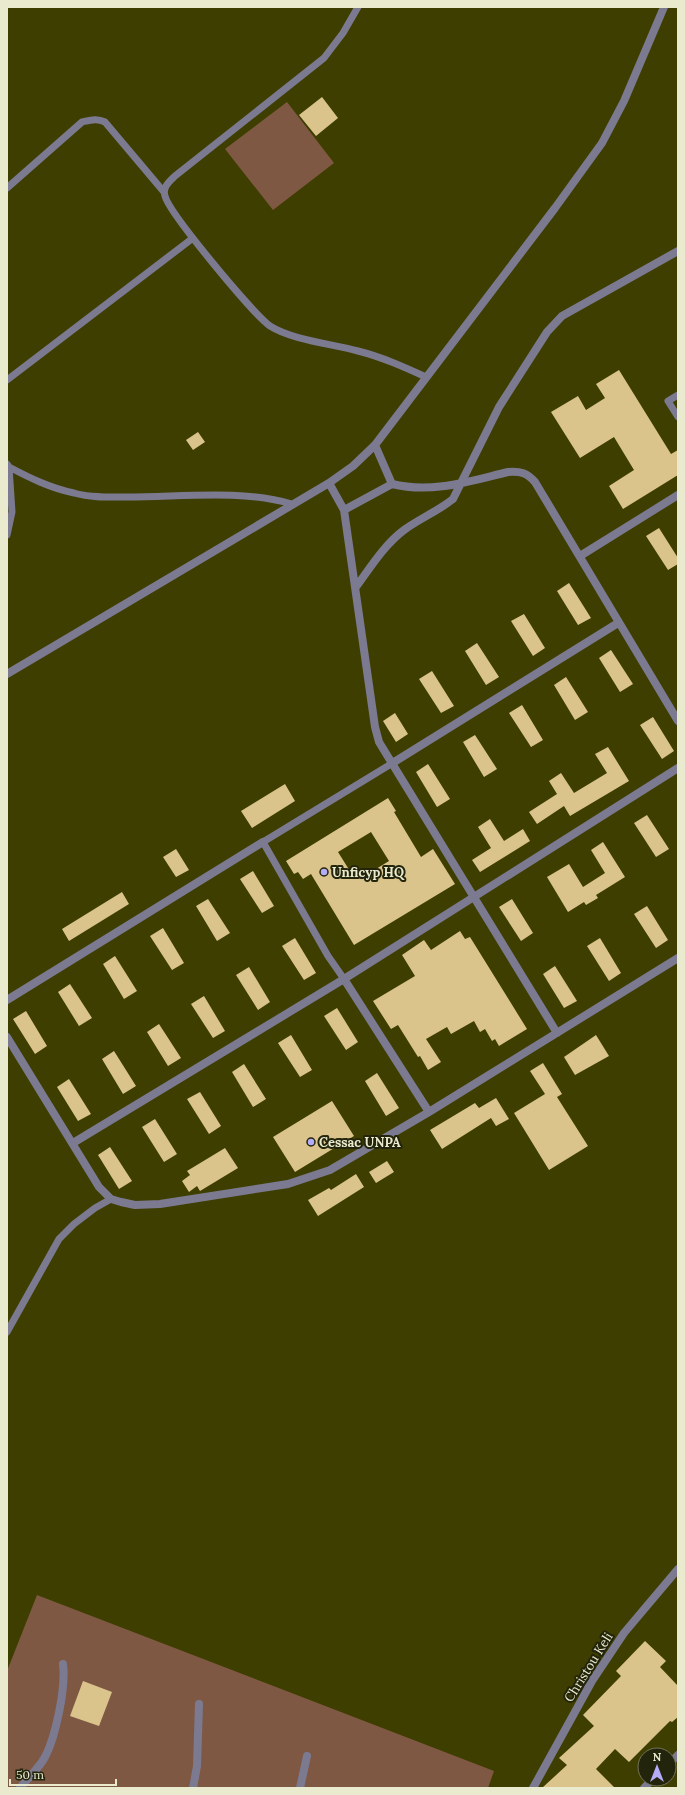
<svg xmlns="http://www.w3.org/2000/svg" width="685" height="1795" font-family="Lora,serif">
<rect width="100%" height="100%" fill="#3e3e00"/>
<path fill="#7f5843" d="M287,102L334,163L273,210L225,149Z
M37,1595L494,1771L488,1788H7V1671Z"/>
<path fill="#dac48c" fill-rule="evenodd" d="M322,97L338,118L316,136L299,115Z
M619,370L671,454L678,450V475L623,509L609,486L634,470L614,437L580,458L551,412L578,396L586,410L605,398L596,384Z
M198,432L205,442L193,450L186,440Z
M659,528L678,558V564L668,570L646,536Z
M569,583L591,618L578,625L557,591Z
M524,614L545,648L533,656L511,621Z
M477,643L499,677L486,685L465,651Z
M611,650L633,684L620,692L599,658Z
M432,671L454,706L441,713L419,679Z
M566,677L588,712L575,720L554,685Z
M522,705L543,740L531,747L509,713Z
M395,713L408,734L396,742L383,721Z
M653,717L674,751L662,759L640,725Z
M475,735L497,769L484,777L463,742Z
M608,747L629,781L570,816L564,806L537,824L529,812L557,794L549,781L561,773L574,793L607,773L595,754Z
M428,764L450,799L437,807L416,772Z
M285,784L295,801L252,828L241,811Z
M388,798L396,811L394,812L421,857L433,849L455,884L354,945L311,874L303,879L298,872L294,874L286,861ZM371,832L389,861L363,877L360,872L353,876L338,852Z
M647,815L669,849L656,857L634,823Z
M490,819L504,841L523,829L530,841L480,872L472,860L491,848L478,827Z
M603,842L625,877L596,895L598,898L586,905L584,902L568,912L547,877L569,864L583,887L605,873L591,850Z
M176,849L189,870L176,877L163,857Z
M253,871L274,906L262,913L240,879Z
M122,892L129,904L69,941L62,929Z
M208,899L230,933L217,941L196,906Z
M512,899L533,933L521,941L499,907Z
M647,906L668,940L656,948L634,914Z
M163,928L184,963L172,970L150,936Z
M460,931L465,939L470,937L527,1029L499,1046L495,1039L492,1041L485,1029L480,1032L474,1021L451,1034L447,1027L426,1039L441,1062L428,1070L420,1056L418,1057L398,1025L391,1029L373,1001L415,976L402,955L424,940L431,950Z
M295,938L316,973L304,980L282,946Z
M600,938L621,973L609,981L587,946Z
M115,956L137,991L124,999L103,964Z
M555,966L577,1001L564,1008L543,974Z
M249,967L270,1002L258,1010L236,975Z
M70,984L92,1018L79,1026L58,992Z
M204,996L225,1031L213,1038L191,1004Z
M337,1008L358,1042L346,1050L324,1016Z
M26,1011L47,1046L35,1054L13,1019Z
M159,1024L181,1058L168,1066L147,1032Z
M291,1035L312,1070L300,1077L278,1043Z
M596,1035L609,1056L575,1075L564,1057Z
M114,1051L136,1086L123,1094L102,1059Z
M543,1063L562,1094L557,1097L588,1146L549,1170L514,1113L545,1094L530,1071Z
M244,1064L266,1099L253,1107L232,1072Z
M377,1073L399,1108L386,1116L365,1081Z
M69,1079L91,1114L78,1121L57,1087Z
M200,1092L221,1126L209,1134L187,1099Z
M496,1098L509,1119L496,1126L491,1118L442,1149L430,1130L475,1103L479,1108Z
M332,1101L354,1136L295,1172L273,1137Z
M155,1119L177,1154L164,1162L142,1127Z
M110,1147L132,1181L119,1189L98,1155Z
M225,1148L238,1168L200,1191L197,1186L189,1192L182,1181L190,1175L187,1171Z
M387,1161L394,1172L376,1183L369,1172Z
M356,1174L364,1187L318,1216L308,1200L329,1188L331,1190Z
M645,1641L666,1661L660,1667L678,1686V1717L672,1722L670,1721L629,1762L615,1749L596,1769L615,1788H542L567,1765L559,1758L594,1726L583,1715L621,1676L616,1671Z
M83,1681L112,1692L99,1726L70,1716Z"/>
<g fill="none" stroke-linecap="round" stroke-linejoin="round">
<path stroke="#7c7a91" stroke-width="7" d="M358,7L343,33L324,58L175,176C170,181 162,187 165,196C169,213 254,315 270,326C292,340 332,344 358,351C382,357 404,367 426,377
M7,188L82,122C91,120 97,118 105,122L164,192
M7,380L193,238
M678,395L668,401L678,417
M7,464L9,467C30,478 50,488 74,493C91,498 111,497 128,497C181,497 241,489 292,504
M7,535L12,512L9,467
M344,979L328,956L263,842L391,764
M7,1332L59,1239L74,1224L95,1208L111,1199"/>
<path stroke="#7c7a91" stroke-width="8" d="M329,483L344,510L392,484L375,445
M392,484C432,494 470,481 508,472C521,471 527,473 535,482L678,721
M344,510L375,727L379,742L557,1033
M580,556L678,495
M356,587C370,568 384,545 404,530C419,519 438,511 453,499L499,407L547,332L562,316L678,251
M7,674L329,483L353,466L375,445L555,208L602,143L624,101L664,7
M391,764L618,623
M344,979L429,1112
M7,1000L263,842
M7,1037L99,1187L111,1199L121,1202L135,1205L160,1204L288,1184L330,1170L429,1112L678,958
M73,1143L344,979L678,768
M669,1764L678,1755
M20,1788C28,1778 39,1768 45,1757C56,1736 66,1687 63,1664
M193,1788L197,1766L199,1704
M300,1788L307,1756
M533,1788L592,1681L624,1633L678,1569
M644,1788L653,1779"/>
</g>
<g fill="#b5acf8" stroke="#23240c" stroke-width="1.5">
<circle cx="324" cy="872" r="4"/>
<circle cx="311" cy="1142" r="4"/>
</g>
<g text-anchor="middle" stroke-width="4" stroke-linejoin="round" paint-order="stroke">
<g font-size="13" font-weight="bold" fill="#eaebce" stroke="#23240c" text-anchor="start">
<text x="332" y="877">Unficyp HQ</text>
<text x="319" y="1147">Cessac UNPA</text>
</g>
<g font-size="13" fill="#eaebce" stroke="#23240c">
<text transform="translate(588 1667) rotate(-58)" y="5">Christou Keli</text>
</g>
</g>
<rect width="685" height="1795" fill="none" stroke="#eaebce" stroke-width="16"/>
<g transform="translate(657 1767)"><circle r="19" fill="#23240c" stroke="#73745a"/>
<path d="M0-3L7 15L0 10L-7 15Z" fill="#b5acf8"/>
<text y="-6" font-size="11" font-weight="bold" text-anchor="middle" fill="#eaebce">N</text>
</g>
<path d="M10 1779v6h106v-6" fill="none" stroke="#eaebce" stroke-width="2"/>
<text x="16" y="1779" font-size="12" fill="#eaebce" stroke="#23240c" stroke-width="3" paint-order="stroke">50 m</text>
</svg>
